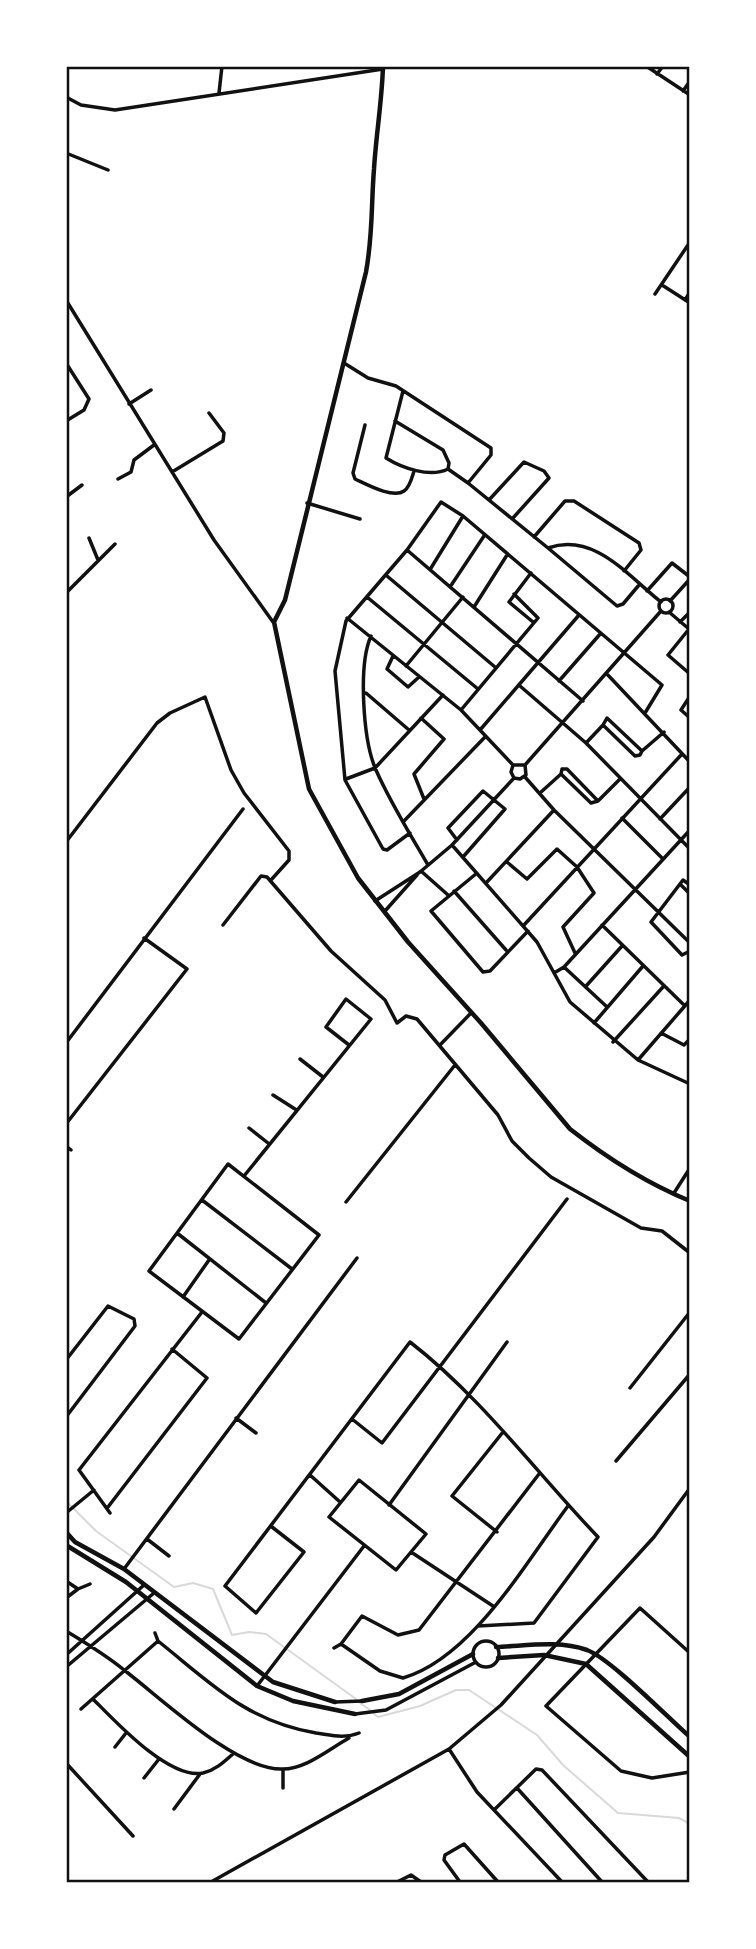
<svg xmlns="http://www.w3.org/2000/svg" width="756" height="1949" font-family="Montserrat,sans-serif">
<rect width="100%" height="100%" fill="#fff"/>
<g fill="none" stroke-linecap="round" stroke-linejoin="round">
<path stroke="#d9d9d9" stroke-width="2" d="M66,1501L96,1531L174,1587L193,1583L213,1589L232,1635L249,1632L266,1634L356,1699
M360,1703L370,1710
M374,1714L378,1717L420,1706L456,1690H469L537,1735L563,1765L618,1813L679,1818L690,1824"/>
<path stroke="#111" stroke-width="3.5" d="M646,66L690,95
M657,74L663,66
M683,91L690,81
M219,93L222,66
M66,97L81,105L115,110L383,69
M66,153L108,170
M662,285L690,303
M655,294L690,242
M66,300L214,540L273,622
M685,300L690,292
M66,363L89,399L84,410L66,421
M344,363L368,378L396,386L491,448V455L468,483L448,469C430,478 402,468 386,458L403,391
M129,404L151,390
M395,421L443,450L449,463L448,469
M365,425L353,473L355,479C366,484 393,499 404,491C410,487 412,477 414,471
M172,472L223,441L224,433L209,413
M118,479L131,472L134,460L154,445
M468,483L548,548C594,532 627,575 661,602
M66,497L82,485
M489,500L524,462L544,471L549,478L513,518
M307,503L360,519
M534,537L565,501H574L639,543L641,550L624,571
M89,538L98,560
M548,548L617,606L623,604L639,585
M407,550L583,701
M431,568L463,516
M531,573L509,602L533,622
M387,576L495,667
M450,587L484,536
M647,591L672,563L690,577
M66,593L115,544
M367,597L478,689
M659 606a7 7 0 1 1 14 0a7 7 0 1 1-14 0Z
M670,601L690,579
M474,607L507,555
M669,612L689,629
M347,618L461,710L513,765
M680,622L690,612
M689,629L668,655L690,674
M371,636C358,665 363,741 376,770C390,802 410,834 428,865
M393,656L387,669L408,687L419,677
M406,666L463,597
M606,673L690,762
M559,681L601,633
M520,686L586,743L690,849
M366,693L409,730
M690,696L681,710L690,718
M461,710L538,618L514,594
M421,718L444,739L414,774L424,799
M607,718L642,751L640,755L635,756L603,725Z
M480,730L579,615
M586,743L603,725
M642,751L664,732
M525,765L661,611
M562,769H567L598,801L591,803L561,774Z
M525,777L554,810L690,943
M346,779L375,768L443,695
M540,793L561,774
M599,800L620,779
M622,818L662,858
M660,819L690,787
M404,821L485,737
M410,833L387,850L383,849L345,780L335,671L346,621L407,550L441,502L463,516L662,685L645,713
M457,840L448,828L483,791L505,809L463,857
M66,842L157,723L170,713L205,697L231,770L244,793L289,851V860L271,880
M452,845L537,942L570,1002L638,1060L690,1084
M507,862L527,879L557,849L577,867L594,893L563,927L575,953
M421,871L448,895
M477,873L431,911L483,972L490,971L528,931
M486,883L554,810
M680,884L690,894
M690,885L683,880L651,922L682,955L690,951
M454,891L506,950
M375,901L420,872L452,845L514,778L520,779L526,775L525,765H513L511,772L514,778
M385,911L417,875
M223,925L261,876L267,877L331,951L385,1000L397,1023L406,1016L417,1019L498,1115L512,1141L529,1158L551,1177L641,1228L662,1231L690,1253
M524,925L682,754
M602,925L684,1005
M564,967L606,1006
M554,973L564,967L690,830
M587,985L622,946
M594,1023L643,966
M661,1033L684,1045L690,1039
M613,1042L663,987
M66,1043L243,809
M440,1045L471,1013
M300,1059L323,1077
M638,1060L690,1000
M273,1095L295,1109
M66,1124L187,969L144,938
M249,1128L268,1143
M66,1146L71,1150
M228,1164L319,1235L239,1339L149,1271Z
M244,1176L371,1019L346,999L326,1027L349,1045
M674,1193L690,1168
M202,1200L292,1269
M346,1202L455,1065
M177,1233L266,1303
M183,1297L209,1260
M66,1360L108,1306L134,1319L135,1326L66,1417
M630,1388L690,1312
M236,1418L256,1433
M352,1419L382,1443L567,1199
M616,1461L690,1374
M79,1470L202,1312
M79,1470L110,1513
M310,1475L340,1502
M359,1480L426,1534L396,1570L329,1517Z
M389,1505L507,1342
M108,1507L207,1378L172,1349
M66,1513L94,1490
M272,1527L304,1552L256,1613L225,1586L410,1342C481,1397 536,1472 598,1537L534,1623L478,1626
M497,1532L452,1496L503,1432
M147,1539L169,1556
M411,1552L493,1606
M124,1569L357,1258
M66,1581L78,1589L90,1584
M66,1598L78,1589
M66,1631C86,1643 106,1655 124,1670C161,1698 235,1769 281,1769C305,1770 329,1749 349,1738
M155,1633L158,1641C212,1684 246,1721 316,1733C331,1735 344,1739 359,1733
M473 1654a13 13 0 1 1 26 0a13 13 0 1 1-26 0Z
M341,1644L380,1671L403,1678C472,1658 526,1562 568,1506
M334,1648L341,1644L362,1616L398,1635L419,1630L539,1474
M690,1653L640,1608L546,1706L621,1771L652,1778L690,1772
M66,1655L144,1585
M66,1667L154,1593
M257,1686L364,1546
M93,1699C115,1721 169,1780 203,1773C216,1770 225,1761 234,1753
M335,1702L362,1701
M81,1709L158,1641
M355,1714L386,1710L476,1662
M115,1747L126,1733
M449,1749L477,1792L562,1882
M66,1763L133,1836
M283,1770V1788
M144,1778L159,1759
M517,1788L602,1882
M174,1809L200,1774
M495,1809L536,1769L542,1770L648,1882
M211,1882L449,1749L501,1705L654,1537L690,1488
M397,1882L411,1875L421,1882
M460,1882L444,1860L445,1855L464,1844L498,1882"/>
<path stroke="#111" stroke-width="4.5" d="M383,66C382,101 376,135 374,169C371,206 373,234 366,272L285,600L274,622L309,789L358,878L408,942L481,1023L570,1129C607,1158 646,1183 690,1201
M66,1532L75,1542L124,1569L273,1682L335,1702
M66,1545L126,1582L257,1686L293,1701L355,1714
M496,1647C526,1646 558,1640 587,1650C611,1659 667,1717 690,1737
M498,1658L544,1655L586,1664L690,1757
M362,1701L399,1694L473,1654"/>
</g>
<rect width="756" height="1949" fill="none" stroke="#ffffff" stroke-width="136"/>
<rect x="68" y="68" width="620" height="1813" fill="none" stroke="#111" stroke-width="2.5"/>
</svg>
